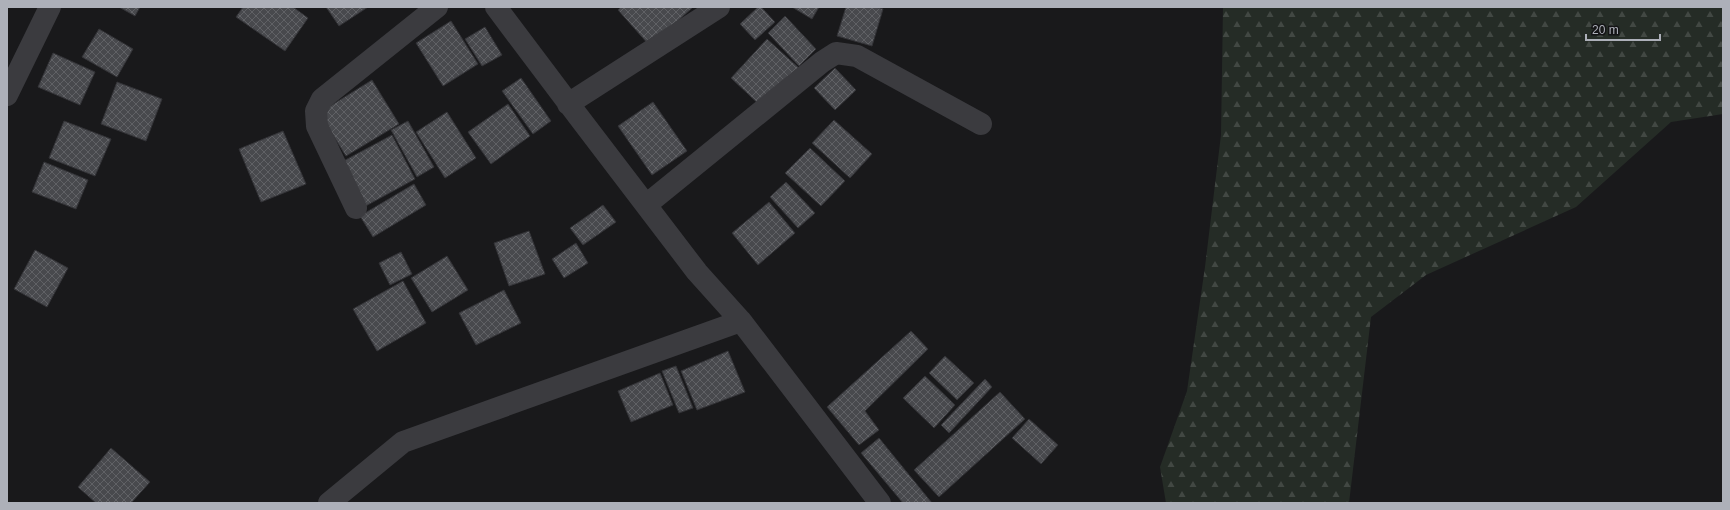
<svg xmlns="http://www.w3.org/2000/svg" width="1730" height="510" font-family="Arial,sans-serif">
<defs>
<pattern id="forest-firs" width="22" height="20" patternUnits="userSpaceOnUse"><rect width="22" height="20" fill="#252c26"/><path d="M5 1l3.5 6h-7zM16 11l3.5 6h-7z" fill="#424843"/></pattern>
<pattern id="building-cross-hatch" width="8" height="8" patternUnits="userSpaceOnUse"><rect width="8" height="8" fill="#48494d"/><path d="M0 0l8 8M0 8l8-8" fill="none" stroke="#606165"/></pattern>
</defs>
<rect width="100%" height="100%" fill="#19191b"/>
<path fill="url(#forest-firs)" d="M1223,7H1723V114L1671,122L1576,207L1426,275L1371,317L1349,503H1166L1160,467L1187,391L1205,267L1221,135Z"/>
<path fill="url(#building-cross-hatch)" stroke="#333337" d="M119,7H140L135,16Z
M243,7H293L308,18L285,51L236,17Z
M326,7H368L339,26Z
M621,7H691L692,8L650,46L618,10Z
M758,7H761L775,22L755,40L740,24Z
M792,7H819L812,19Z
M846,7H876L883,9L872,46L837,36Z
M785,16L816,49L799,66L768,33Z
M451,21L478,64L443,86L416,43Z
M485,27L502,55L482,66L465,39Z
M99,29L133,49L117,77L82,57Z
M767,39L800,69L763,108L731,78Z
M53,53L95,72L80,105L38,87Z
M835,68L856,90L835,110L814,88Z
M521,78L551,121L533,134L502,91Z
M372,80L399,124L346,156L319,113Z
M117,82L162,99L146,141L101,124Z
M653,102L687,151L652,175L618,126Z
M508,104L530,136L491,164L468,132Z
M447,112L476,158L445,178L416,132Z
M834,120L872,154L850,178L812,143Z
M64,121L111,139L95,176L49,158Z
M408,121L434,167L417,177L391,130Z
M283,131L306,184L261,202L239,149Z
M392,135L415,179L362,208L338,164Z
M810,148L845,181L821,206L785,173Z
M44,162L88,180L76,209L32,192Z
M786,182L815,213L798,228L770,197Z
M414,184L426,205L373,237L360,216Z
M769,202L795,233L758,265L732,233Z
M603,205L616,222L583,245L570,228Z
M529,231L545,274L509,286L494,243Z
M576,243L588,263L564,278L552,259Z
M35,250L68,268L47,307L14,289Z
M401,252L412,274L390,285L379,263Z
M447,256L468,290L432,312L411,278Z
M403,281L426,323L377,351L353,309Z
M504,290L521,323L476,345L459,313Z
M911,331L928,349L865,411L879,430L859,445L827,407Z
M728,351L745,392L697,410L681,371Z
M945,356L974,383L957,400L929,373Z
M676,366L693,408L679,413L662,371Z
M660,373L673,405L631,422L618,391Z
M925,376L955,405L934,428L903,398Z
M985,379L992,387L949,433L941,425Z
M1000,392L1025,419L939,497L914,470Z
M1029,419L1058,445L1041,464L1012,438Z
M879,438L932,503H903L861,453Z
M111,448L150,482L131,503H96L78,487Z"/>
<g fill="none" stroke-linecap="round" stroke-linejoin="round">
<path stroke="#3b3b3f" stroke-width="22" d="M496,7L578,116L697,272L741,321L880,503
M7,95L50,7
M568,104L719,7
M646,205L822,62L836,53L857,56L981,124
M356,208L317,126L316,111L322,99L437,7
M329,503L403,442L741,321"/>
</g>
<rect width="1730" height="510" fill="none" stroke="#adb0b9" stroke-width="16"/>
<path d="M1586 34v6h74v-6" fill="none" stroke="#adb0b9" stroke-width="2"/>
<text x="1592" y="34" font-size="12" fill="#adb0b9" stroke="#141416" stroke-width="3" paint-order="stroke">20 m</text>
</svg>
